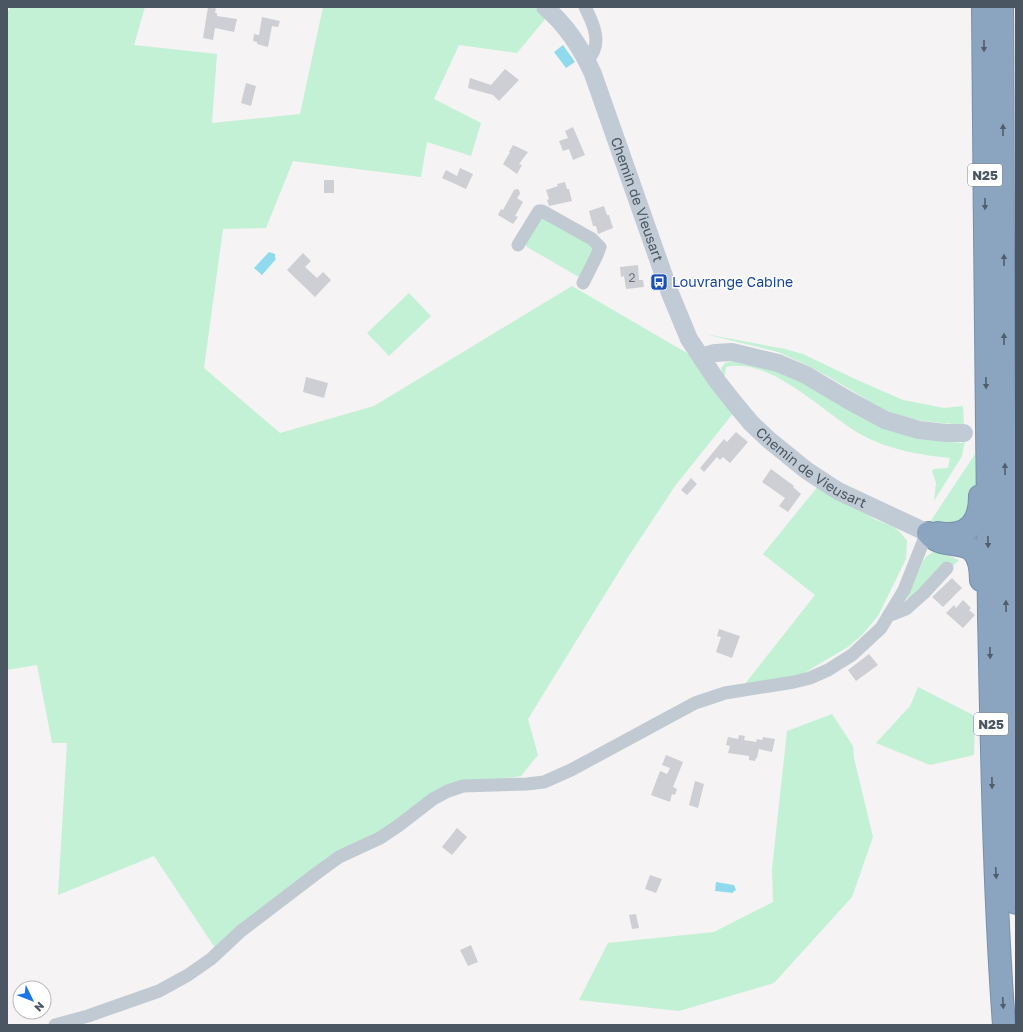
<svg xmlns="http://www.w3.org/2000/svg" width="1023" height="1032" font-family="'Golos Text',sans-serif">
<rect width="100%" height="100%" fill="#f5f3f3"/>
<path fill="#c3f1d5" d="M10,7H145L134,45L217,54L212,123L300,114L323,7H534L546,18L517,53L459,45L434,99L481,123L471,156L427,142L421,177L293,161L266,228L223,229L204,368L280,433L374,406L572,286L692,356L735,411L675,486L628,557L528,719L538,755L521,776L453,786L215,948L154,856L58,895L67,743H52L37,665L7,670V14Z
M539,216L595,246L579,277L527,247L525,244Z
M409,293L431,316L389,356L367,333Z
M705,334L785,349L803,354L855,379L903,400L944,408L963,406L964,425C943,423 921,422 901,416C880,410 862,396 844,386C823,373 801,362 778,352Z
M733,361L770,369L939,441L962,443L965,441L962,456L934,501L936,483L932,471L934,469L948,468L950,458C920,455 889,450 862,435C824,414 771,356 726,367L724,381L721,368L725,363Z
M975,454L976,503L967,524L932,527L930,522Z
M819,485L876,520L892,526L900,532L907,541L906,559L878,616L862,635L848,647L814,667L797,678L744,685L815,595L763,554Z
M936,550L959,560L951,568L908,599L907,597L923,561L927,556Z
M918,687L975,716L974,755L930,765L876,743L910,706Z
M832,714L853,746L854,758L873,837L852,897L774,983L679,1011L579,1000L608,943L714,932L773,902L772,869L787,731Z"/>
<path fill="#90daee" d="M563,45L575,62L566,68L554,52Z
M269,252L275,254V258L276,259L262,275L254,268Z
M716,882L734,885L736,890L733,892V893L715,891Z"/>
<path fill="#cdcfd5" d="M208,7H216L215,13H217V16L237,19L234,32L215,28L213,40L203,38Z
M262,17L280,21L278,27L272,26L268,47L257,44V42L253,41L254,34L259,35Z
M505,69L519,80L499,101L493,95L468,88L470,78L491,85Z
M246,83L256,86L251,106L241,103Z
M573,127L585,155L573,160L569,149L563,151L559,141L568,138L565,131Z
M513,145L528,152L519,164L522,165L517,174L503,164L510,152H509Z
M460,168L473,174L466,189L442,178L446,170L457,176Z
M324,180H334V193H324Z
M565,182L567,189H569L572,201L549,206L547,200L549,199L546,190L558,186L557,184Z
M517,189L519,190L520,194L517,198L523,202L515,216L518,217L513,224L498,215L501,209L503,210L514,190Z
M604,206L607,215H609L613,228L598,234L596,226H593L589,211Z
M303,253L311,261L305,267L317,278L323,272L331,280L315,297L287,270Z
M638,265L639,280H643L644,287L626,289L624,276L621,277L620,267Z
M306,377L328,383L324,398L303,392Z
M736,432L748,442L730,463L723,457L720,460L717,457L704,472L700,468L724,439L727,442Z
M771,469L794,486L793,487L801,494L788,512L779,506L785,498L762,482Z
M691,478L697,484L687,495L681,490Z
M952,578L962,588L943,607L932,597Z
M963,600L971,608L969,610L975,615L963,628L946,613L954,605L956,608Z
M719,629L740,636L732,658L716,652L721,637L717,636Z
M869,654L878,665L856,681L848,670Z
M739,735L745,736L744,740L756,742L757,739L762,740L763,737L775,739L772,752L759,749L757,758H756L755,761L749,760V756L728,753L730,746L726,745L728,737L738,739Z
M666,755L683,762L673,787L677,789L675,795L672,794L670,802L651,795L660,771L667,774L670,768L662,765Z
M695,781L704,784L698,808L689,805Z
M457,828L467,837L452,855L442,847Z
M650,875L662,879L656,893L645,889Z
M636,914L639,928L632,929L629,915Z
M471,945L478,962L468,966L460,950Z"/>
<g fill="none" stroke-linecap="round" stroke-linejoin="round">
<defs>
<path id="highway" d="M983,7C985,210 986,413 989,616C992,752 994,889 1004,1025
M1002,7C1004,306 1001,605 1016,903
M928,533C946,556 980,527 981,580
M938,533C944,534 951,535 957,533C975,530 980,512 980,496"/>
</defs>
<use href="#highway" stroke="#7690ad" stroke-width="24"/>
<path stroke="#c1cad2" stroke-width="13" d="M585,7C591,19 600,37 594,50C593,54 589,58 587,61
M518,245L539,211H542L592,239L600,247L597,255L583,283
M888,616L906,609L923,594L947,568
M55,1025L88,1016L159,991L188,975L211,959L241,931L317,873L339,857L380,838L398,826L433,799L448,791L463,786L527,784L544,782L571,770L695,703L725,693L794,682L810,678L828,670L852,655L881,628L904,590L927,532"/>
<g stroke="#c1cbd6" stroke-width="18">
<path id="s1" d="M545,7C566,25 582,49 593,74L670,293L689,339L717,381L736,405L751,423L769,440L806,470L838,491L928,533"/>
<path d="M701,357L715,353L732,352L778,363L806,375L848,400L885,420L919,430L946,433H964"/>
</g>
<use href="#highway" stroke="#8ba5c1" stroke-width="22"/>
</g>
<defs><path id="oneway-solid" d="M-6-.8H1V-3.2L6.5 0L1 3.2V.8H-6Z"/></defs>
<g fill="#505e6b">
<use href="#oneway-solid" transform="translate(984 46) rotate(90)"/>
<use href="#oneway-solid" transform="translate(1003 130) rotate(-90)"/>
<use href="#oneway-solid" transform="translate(985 204) rotate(90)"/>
<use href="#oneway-solid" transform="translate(1004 260) rotate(-90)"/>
<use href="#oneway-solid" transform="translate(1004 339) rotate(-90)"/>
<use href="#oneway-solid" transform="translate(986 383) rotate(89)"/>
<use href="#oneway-solid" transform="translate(1005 469) rotate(-91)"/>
<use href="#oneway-solid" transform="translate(988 542) rotate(89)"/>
<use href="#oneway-solid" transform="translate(1006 606) rotate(-91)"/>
<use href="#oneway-solid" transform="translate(990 653) rotate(89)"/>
<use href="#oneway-solid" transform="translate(992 783) rotate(89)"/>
<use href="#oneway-solid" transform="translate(996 873) rotate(87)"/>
<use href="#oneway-solid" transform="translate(1003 1003) rotate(87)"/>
</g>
<defs>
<symbol id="bus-square" viewBox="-11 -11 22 22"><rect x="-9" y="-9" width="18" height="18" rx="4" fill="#1a4fb4" stroke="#fff"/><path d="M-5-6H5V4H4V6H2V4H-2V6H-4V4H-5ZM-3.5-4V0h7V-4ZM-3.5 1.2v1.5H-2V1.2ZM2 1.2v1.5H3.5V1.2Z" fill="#fff"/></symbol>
</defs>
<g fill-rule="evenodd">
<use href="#bus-square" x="649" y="272" width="20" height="20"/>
</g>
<g text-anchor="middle" stroke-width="3" stroke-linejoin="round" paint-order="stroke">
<g font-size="12" fill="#6b747e">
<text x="632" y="282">2</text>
</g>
<g fill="#fff" stroke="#808990" stroke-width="1">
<rect x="968" y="164" width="34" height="22" rx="3"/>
<rect x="974" y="713" width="34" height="22" rx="3"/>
</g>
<g font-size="13" font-weight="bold" fill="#4a5661">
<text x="985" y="180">N25</text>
<text x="991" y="729">N25</text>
</g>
<g font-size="14" fill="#4a5661" stroke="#fff">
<text dy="5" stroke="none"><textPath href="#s1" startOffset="216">Chemin de Vieusart</textPath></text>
<text dy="5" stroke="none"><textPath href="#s1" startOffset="545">Chemin de Vieusart</textPath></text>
</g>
<g font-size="14" fill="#164399" stroke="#fff" text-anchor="start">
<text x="672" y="287">Louvrange Cabine</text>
</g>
</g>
<rect width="1023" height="1032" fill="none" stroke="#4a5661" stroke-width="16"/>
<g transform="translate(32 1000) rotate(133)"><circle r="19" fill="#ffffff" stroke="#b7bbc0"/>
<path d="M0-3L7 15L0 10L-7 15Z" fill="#1a73e8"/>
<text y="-6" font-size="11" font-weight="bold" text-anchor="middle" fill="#4a5661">N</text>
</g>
</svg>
